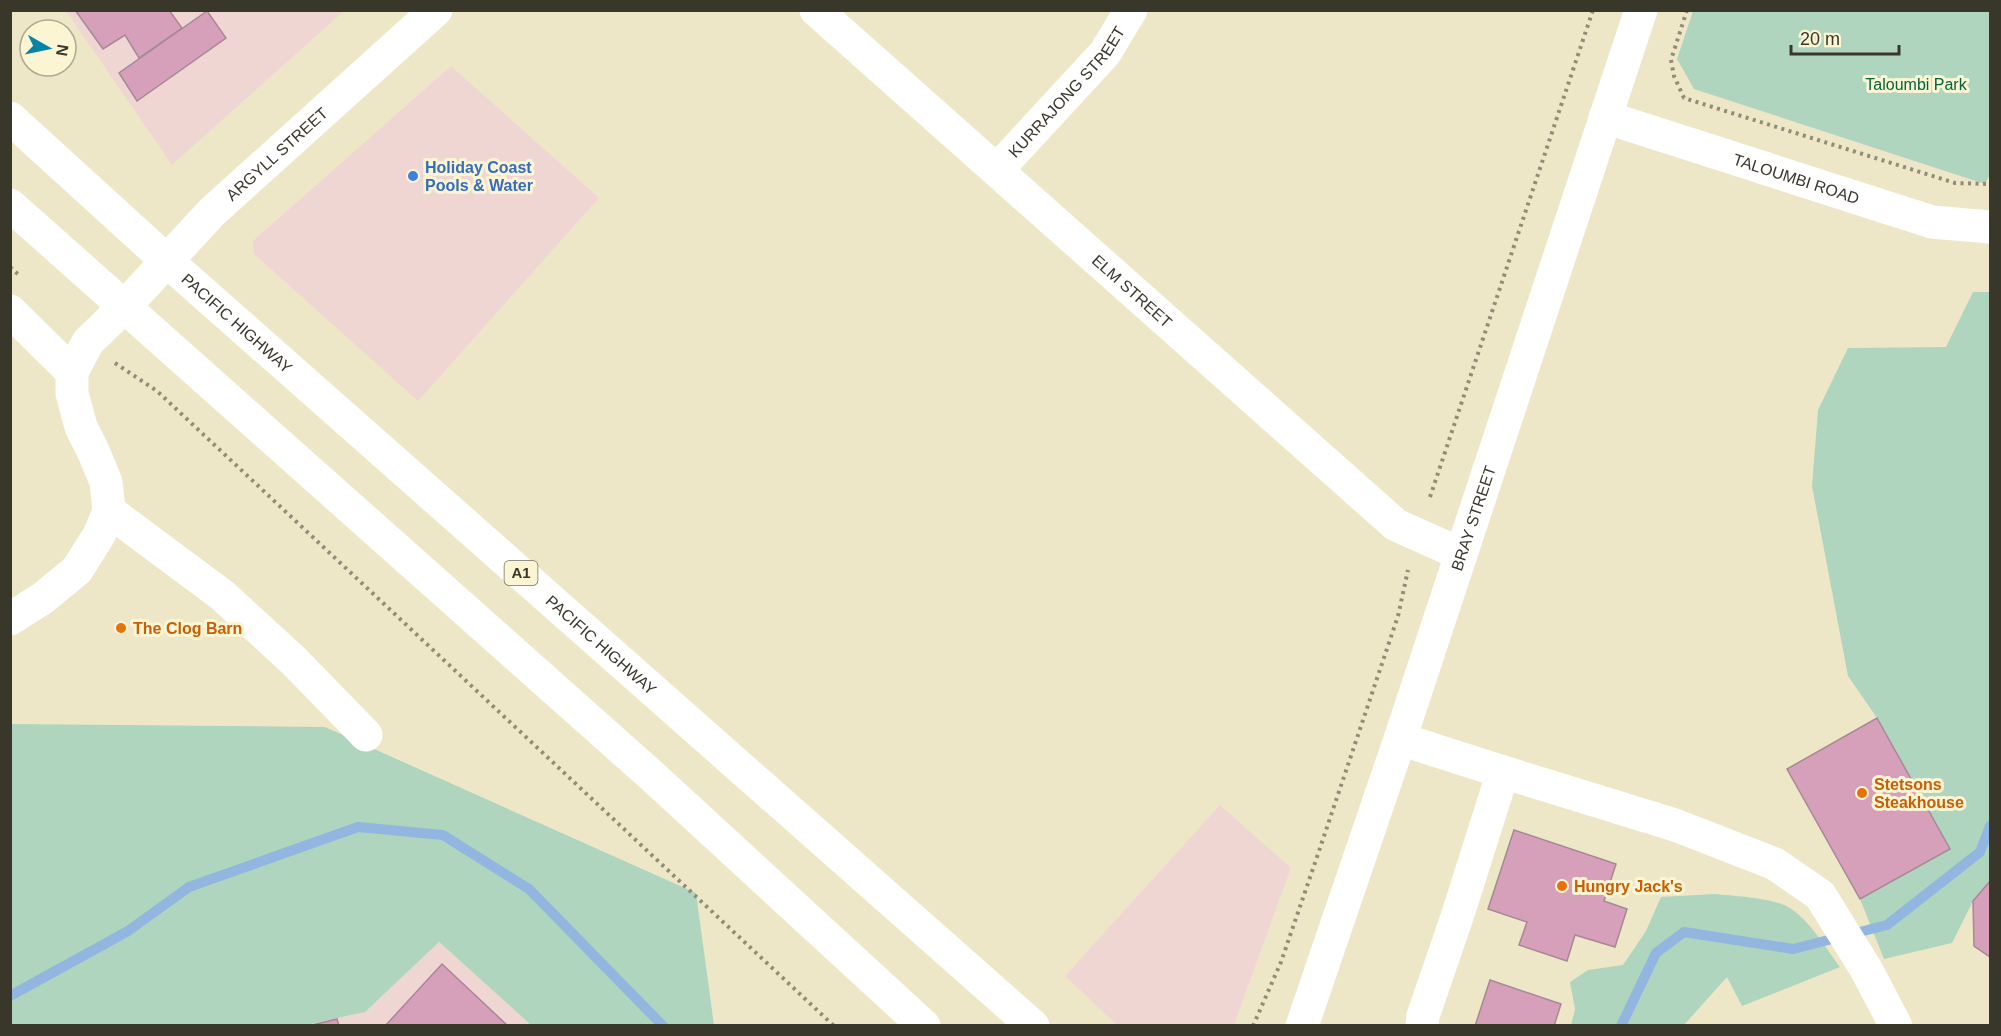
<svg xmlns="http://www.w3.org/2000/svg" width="2001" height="1036" font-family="Helvetica,sans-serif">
<rect width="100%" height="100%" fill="#eee7c7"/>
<path fill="#f0d6d2" d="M66,11H344L172,165Z
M451,66L599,198L418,401L254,254L253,241Z
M1220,805L1291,868L1234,1025H1117L1065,976Z
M438,942L531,1025L306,1026L365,1012Z"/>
<path fill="#afd5be" d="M1693,11H1990V174L1985,184L1694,89L1677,59Z
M1973,292H1990V881L1973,901L1952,943L1884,959L1860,899L1950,848L1877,718L1848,676L1812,486L1818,410L1848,348L1946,347Z
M11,724L325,727L696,893L714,1025H531L439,942L365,1012L306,1025L11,1026Z
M1715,894C1734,896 1773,898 1788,907C1810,920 1825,947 1840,967L1742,1006L1727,977L1684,1025H1571L1575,1009L1570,982L1588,970L1623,965L1646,931L1661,897Z"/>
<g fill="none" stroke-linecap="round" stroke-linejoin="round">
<path stroke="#92b6e0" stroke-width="10" d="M10,996L128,931L189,887L358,827L443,835L529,889L663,1026
M1621,1026L1656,953L1684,932L1793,949L1887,925L1980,852L1990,826"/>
</g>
<path fill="#d6a0ba" stroke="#a68896" stroke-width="1.5" d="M75,10H169L182,28L139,58L125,35L103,49Z
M207,11L226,38L137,101L119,73Z
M1877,718L1950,849L1860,899L1787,769Z
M1514,830L1616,864L1604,901L1627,909L1615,947L1575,935L1567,961L1519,945L1527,922L1488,909Z
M1990,881V957L1974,946L1973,901Z
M442,964L508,1026H385Z
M1490,980L1561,1004L1554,1026H1475Z
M337,1019L339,1026H308Z"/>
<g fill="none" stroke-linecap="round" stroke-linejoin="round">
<path stroke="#918c77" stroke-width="4" stroke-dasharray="3 4.5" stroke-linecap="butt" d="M1687,10L1671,60L1674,76L1684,98L1955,183L1990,184
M10,267L21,277
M115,363L157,391L834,1026
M1430,497L1593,10
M1253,1026L1281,962L1318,854L1398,616L1408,570"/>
<g stroke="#fff" stroke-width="33">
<path id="s1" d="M816,10L1396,525L1461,554"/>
<path id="s2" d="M1605,117L1932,222L1990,227"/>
<path id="s3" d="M997,170L1105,53L1131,10"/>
<path d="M10,311L72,372"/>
<path d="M109,511L222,595L294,661L366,735"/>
<path id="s4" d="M10,619L43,598L77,570L99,535L109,511L106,482L94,453L81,427L72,393V372L88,342L125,306L212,212L436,10"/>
<path d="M1400,739L1503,772"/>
<path id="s5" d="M1302,1026L1400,739L1641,10"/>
<path d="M1422,1026L1423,1016L1458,914L1503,772L1675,825L1775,864L1820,895L1866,969L1896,1026"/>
</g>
<g stroke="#fff" stroke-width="33">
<path id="s6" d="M10,118L167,261L1033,1026"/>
<path d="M10,205L651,775L924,1026"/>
</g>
</g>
<circle fill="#3f7fe0" stroke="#fbf5d4" stroke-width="2" cx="413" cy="176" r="6"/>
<g fill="#e8710a" stroke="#fbf5d4" stroke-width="2">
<circle cx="121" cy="628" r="6"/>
<circle cx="1862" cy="793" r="6"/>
<circle cx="1562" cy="886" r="6"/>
</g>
<g text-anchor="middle" stroke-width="6" stroke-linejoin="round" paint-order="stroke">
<rect fill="#fbf5d4" stroke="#736f5d" stroke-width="1.5" x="504.5" y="561" width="33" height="24" rx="4.5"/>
<g font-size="15" font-weight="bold" fill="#39362a">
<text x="521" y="578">A1</text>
</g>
<g font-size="16" fill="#03643d" stroke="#fbf5d4">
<text x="1916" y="90">Taloumbi Park</text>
</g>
<g font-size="16" fill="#39362a" stroke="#fbf5d4">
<text dy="6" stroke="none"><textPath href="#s3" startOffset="105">KURRAJONG STREET</textPath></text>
<text dy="6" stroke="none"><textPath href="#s4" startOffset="597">ARGYLL STREET</textPath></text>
<text dy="6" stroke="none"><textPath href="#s2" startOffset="201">TALOUMBI ROAD</textPath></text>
<text dy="6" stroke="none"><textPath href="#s1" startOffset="423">ELM STREET</textPath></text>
<text dy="6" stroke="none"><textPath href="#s6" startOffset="306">PACIFIC HIGHWAY</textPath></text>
<text dy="6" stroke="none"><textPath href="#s5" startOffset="536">BRAY STREET</textPath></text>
<text dy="6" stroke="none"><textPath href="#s6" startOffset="792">PACIFIC HIGHWAY</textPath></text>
</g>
<g font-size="16" font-weight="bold" fill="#366cbe" stroke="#fbf5d4" text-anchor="start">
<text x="425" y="173">Holiday Coast<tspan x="425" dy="18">Pools &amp; Water</tspan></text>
</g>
<g font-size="16" font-weight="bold" fill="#c56008" stroke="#fbf5d4" text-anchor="start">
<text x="133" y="634">The Clog Barn</text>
<text x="1874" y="790">Stetsons<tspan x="1874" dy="18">Steakhouse</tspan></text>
<text x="1574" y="892">Hungry Jack's</text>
</g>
</g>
<rect width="2001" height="1036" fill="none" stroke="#39362a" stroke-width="24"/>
<g transform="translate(48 48) rotate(99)"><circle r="28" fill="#fbf5d4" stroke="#ada990" stroke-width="1.5"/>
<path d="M0-4.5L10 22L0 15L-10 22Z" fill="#0684a8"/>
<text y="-9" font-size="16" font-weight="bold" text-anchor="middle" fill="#39362a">N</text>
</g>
<path d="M1791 45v9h108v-9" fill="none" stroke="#39362a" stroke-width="3"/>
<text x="1800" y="45" font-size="18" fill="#39362a" stroke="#fbf5d4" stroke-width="4.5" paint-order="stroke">20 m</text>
</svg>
